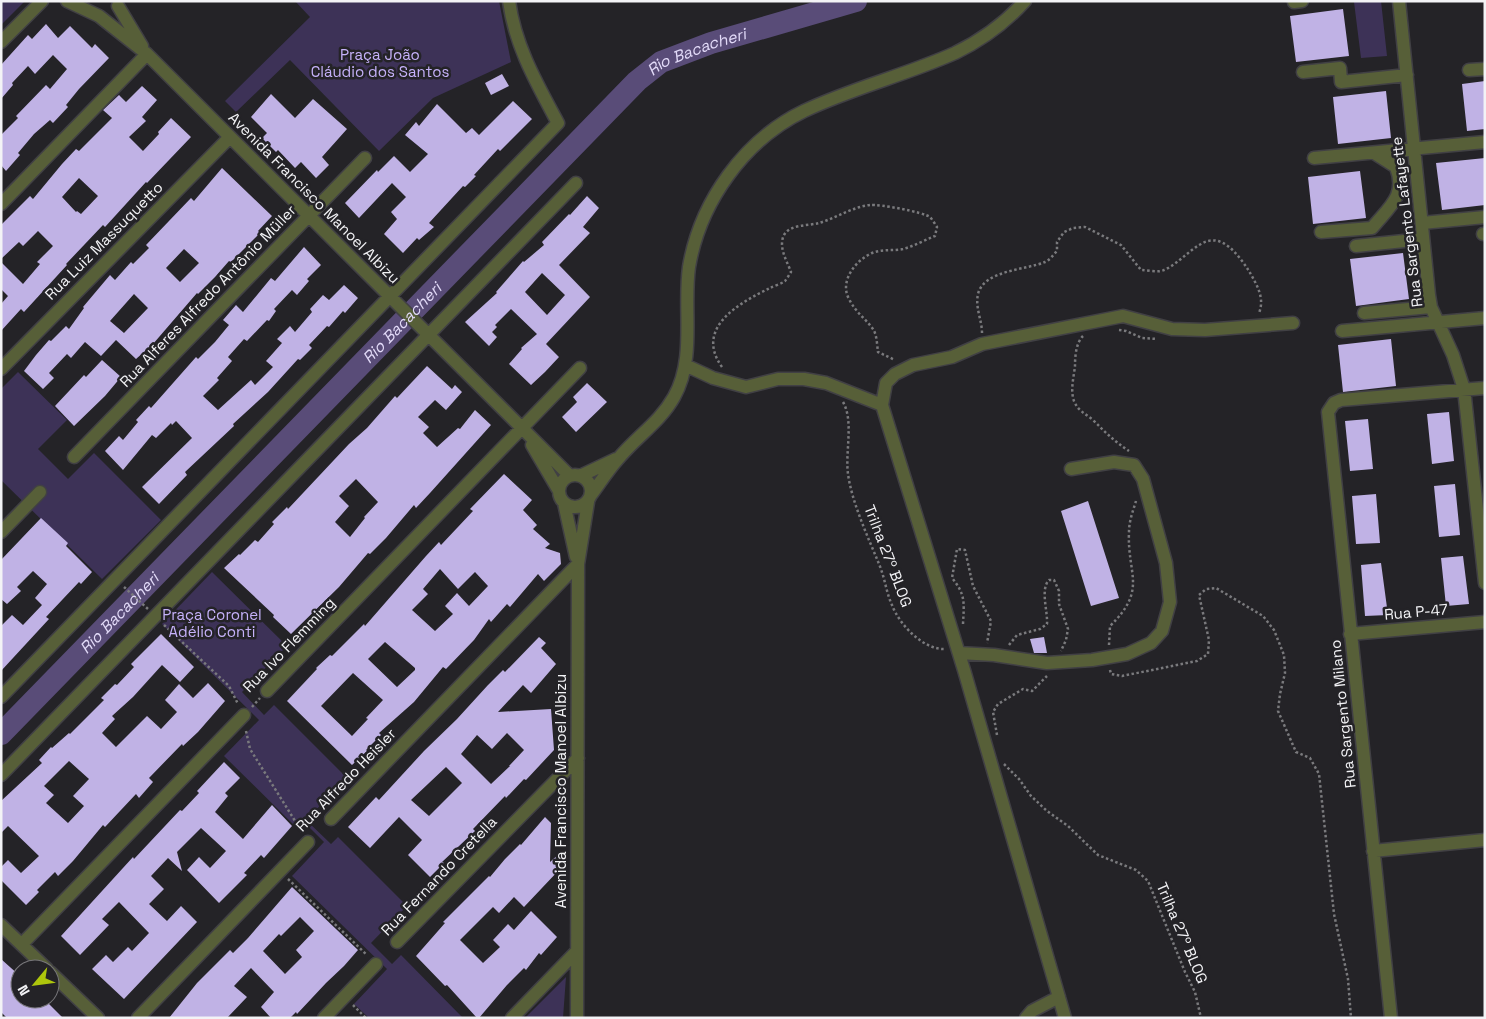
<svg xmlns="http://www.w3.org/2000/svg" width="1486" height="1019" font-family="'Space Grotesk',sans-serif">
<rect width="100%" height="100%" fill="#242327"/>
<path fill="#3d3257" d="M295,1H499L511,62L433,98L379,151L290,60L236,112L225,101L310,17Z
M1363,1H1381L1387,56L1361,58L1354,2Z
M1,2H24L1,25Z
M18,372L67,420L38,449L68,479L94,453L161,520L102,579L1,480V389Z
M212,572L287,646L242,692L264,715L274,705L347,778L306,820L331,844L338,837L407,906L371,943L392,964L401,955L463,1018H369L354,1004L387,969L292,876L324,842L308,826L301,832L224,756L259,720L162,624Z
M566,977L563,1018H525Z"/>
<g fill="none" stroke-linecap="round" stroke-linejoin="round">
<path stroke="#594c78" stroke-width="22" id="s1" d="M1,734L637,81L661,62L711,43L856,1"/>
</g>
<path fill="#c0b2e5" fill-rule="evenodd" d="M1343,9L1349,56L1296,62L1290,16Z
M46,24L58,38L70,26L92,48L95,44L109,58L79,89L66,105L68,107L53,123L50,120L34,134L18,153L20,155L6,171L1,165V135L18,118L16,116L46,85L50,89L67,69L53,55L35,74L28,66L12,83L13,85L1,99V65L28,35L32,39Z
M502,74L509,86L491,95L485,83Z
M1485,81V129L1467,131L1462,84Z
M142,86L157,100L142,117L146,121L129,137L143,151L159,134L158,132L171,118L191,137L147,183L146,182L105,227L103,225L66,264L67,265L24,312L21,309L1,331V304L8,296L1,289V262L23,284L40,264L37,262L53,246L38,231L23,246L19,242L1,259V225L30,196L33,199L62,164L76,149L79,151L112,118L103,110L119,95L126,102ZM79,178L98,196L81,214L77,211L76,212L62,197Z
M1386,91L1391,138L1338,144L1333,97Z
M271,94L295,118L313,99L347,129L322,157L329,165L316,178L301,162L295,168L278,150L276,152L262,138L267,133L251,117Z
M513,101L532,119L500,151L498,149L474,175L476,176L465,187L463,186L429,223L434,227L419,240L417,238L403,253L384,234L397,219L391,212L406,197L392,183L359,218L345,203L377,170L378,172L394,156L410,172L428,154L405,135L416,122L419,126L437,104L466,133L472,128L479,135Z
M1485,158V205L1442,210L1436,163Z
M222,168L272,216L258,231L260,233L231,262L229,261L215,277L198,294L197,293L153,344L136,359L116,340L101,356L85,342L71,358L67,354L49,373L54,378L43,389L24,371L36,355L49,340L51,341L66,326L69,329L84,308L83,307L110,275L115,280L131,262L133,264L149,248L146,245L191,198L194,201ZM184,249L199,263L180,282L166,268ZM134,294L148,308L124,333L110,321Z
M1360,171L1366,218L1313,224L1308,177Z
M587,196L599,208L583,227L590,233L559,265L590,297L546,344L559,357L545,372L531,385L509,364L522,349L521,348L537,334L511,309L495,325L497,327L492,332L497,337L489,346L465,322L497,293L496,292L523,261L524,262L544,245L542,242L569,214L570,215ZM542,273L565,295L547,315L525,292Z
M304,247L321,265L307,279L309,281L297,295L292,290L274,309L276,311L269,321L267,320L247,341L244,339L228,357L232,361L217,378L219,380L203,396L218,410L251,380L255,385L273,367L266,361L282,343L277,339L290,326L295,332L312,312L310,309L323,295L329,300L344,285L358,298L345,313L343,311L329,327L327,326L309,345L312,348L300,360L298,359L268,392L233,424L234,426L185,472L187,475L159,504L142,487L192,438L176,421L172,425L171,423L156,438L152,435L123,470L105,451L119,436L123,440L138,422L136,420L149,406L151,408L196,357L198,359L215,342L229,325L223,320L236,305L243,312L271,278L275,281Z
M1403,253L1409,299L1356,306L1350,259Z
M1391,339L1396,386L1343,392L1338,345Z
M102,360L121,377L105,396L74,426L55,406L84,375L86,377Z
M427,366L452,389L455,385L462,392L446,410L435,400L418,417L429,427L423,433L437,447L458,428L460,429L475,410L491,425L430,493L416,508L414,505L386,538L370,554L368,553L339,587L291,634L273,617L274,615L224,568L239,554L240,555L255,540L258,542L274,524L272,522L287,507L288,509L349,444L367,428L395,396L397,398ZM356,479L378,502L364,517L365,518L350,537L335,522L349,506L339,496Z
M587,383L607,402L576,432L562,417L577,402L573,397Z
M1449,412L1454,461L1432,464L1427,414Z
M1368,419L1373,469L1350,471L1345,421Z
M504,474L532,500L523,510L537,525L533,529L550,544L545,548L560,553L561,564L544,581L538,574L510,607L507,604L491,622L489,619L474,640L446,669L443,667L414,702L379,733L381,735L366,750L367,751L352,765L287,701L317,669L316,668L330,655L332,656L364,624L365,626L426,556L439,542L441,545L473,511L470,509ZM440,569L458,589L475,572L488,586L469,606L457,593L445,606L453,614L435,631L412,610L428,594L423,589ZM385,642L415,668V670L397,687L368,659ZM353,673L383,700L366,718L368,719L352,736L321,706Z
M1455,484L1460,535L1439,537L1434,486Z
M1376,494L1380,543L1356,544L1352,496Z
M1088,501L1119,598L1091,606L1061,511Z
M41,518L68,543L66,546L92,572L81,584L79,582L46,617L49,619L1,671V626L12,615L23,625L42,605L35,598L47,584L33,571L17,587L21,591L7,604L1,599V560Z
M1463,556L1469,604L1446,606L1441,558Z
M1381,563L1388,615L1365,616L1361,565Z
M161,634L194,667L180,682L162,665L133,697L112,716L115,719L102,733L116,747L147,716L161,729L177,712L165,700L179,684L193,698L208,683L225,701L198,732L183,746L182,744L149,778L153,782L139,798L136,794L105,827L103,825L73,861L58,876L55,872L37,890L39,892L26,905L1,880V867L8,860L21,873L39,856L8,826L1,833V801L42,763L39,760L51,747L52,748L69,733L70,734L104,700L101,698L115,684L117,685L134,667L131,664ZM69,761L89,779L73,796L84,806L68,823L46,803L54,795L44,786Z
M539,637L546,643L541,648L556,664L531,693L523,685L498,712L551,709L554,750L526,780L524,779L506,798L505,796L473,829L475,831L442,862L444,863L430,877L408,855L422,840L399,817L370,848L348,827L376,797L379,800L424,751L457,719L488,685L503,670L505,672ZM507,733L524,750L509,766H510L491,784L461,754L477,735L492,749ZM446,767L462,783L429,816L411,800Z
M1044,637L1047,653H1034L1030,639Z
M224,762L240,778L225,793L228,796L215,812L243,839L272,805L292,826L264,858L261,855L244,873L247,875L219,903L187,870L199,857L210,868L226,851L201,828L177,852L182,871L168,858L151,876L164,889L149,904L167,921L181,906L197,922L124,999L92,969L106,955L113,962L128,947L132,951L149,933L119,902L102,919L109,925L80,955L61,936L133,857L134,859L180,810L182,811L199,793L197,791Z
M545,817L551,823L550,862L559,854V870L524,907L514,897L499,913L493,907L460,940L483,963L500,947L493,940L508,924L514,930L531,911L557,937L541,955L539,953L526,970L524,968L507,985L479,1018H477L447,985L445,986L416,956L445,923L443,922L489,876L490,877L505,859L520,844L521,845Z
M292,887L358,950L344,966L326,983L297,1014L296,1012L290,1018H271L261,1007L274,992L251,968L234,986L247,997L227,1018H169L197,983L230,950L233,953L248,938ZM300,917L314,931L296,950L302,957L285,974L263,951L279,934L281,936Z
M1,959L20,976V999H44L63,1018H7L1,1012Z"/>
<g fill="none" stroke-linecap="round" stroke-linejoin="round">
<defs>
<path id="minor" d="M67,1L99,16L147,54L570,476
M1399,1L1429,295L1431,307L1453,355L1464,389L1485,583
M1294,2L1302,1
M118,6L142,46
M1,42L42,1
M1469,70L1485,69
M1303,72L1340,68L1341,82L1407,75
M1314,158L1485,142
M1,204L147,54
M1422,223L1485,217
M1321,232L1372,228C1389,207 1407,196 1396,167L1374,153
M1483,234H1485
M1356,246L1423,239
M1364,313L1431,307
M1342,331L1485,318
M685,365L713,378L746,387L778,379H804L826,383L882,405
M1,369L230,137
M532,445L559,491
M74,457L365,158
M559 491a16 16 0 1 1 32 0a16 16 0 1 1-32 0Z
M580,476L616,459
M591,495C600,483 608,470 618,459C636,437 660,422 674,397C696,358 683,309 689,267C700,202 744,140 804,111C852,88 906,75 955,53C982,40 1005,23 1025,1
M564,503L576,557
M1,532L40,492
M1350,634L1485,622
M959,653L994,655L1047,663L1092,660L1127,654L1151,643L1162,631L1170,602L1166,563L1143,479L1134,465L1114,462L1071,469
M267,691L580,368
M1,697L558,123C537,84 515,46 509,1
M1,775L576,183
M331,819L578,564
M1373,851L1485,840
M1,925L47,969
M397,942L578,758
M22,944L244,715
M50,972L98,1018
M138,1018L308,842
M324,1018L376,964
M512,1018L577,951
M577,1018L578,564L588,502
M1026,1018L1032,1011L1059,997
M1065,1018L964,670L882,405L886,383L895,374L913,365L952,357L982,344L1123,316L1172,329L1205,330L1293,323
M1391,1018L1328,412L1334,403L1341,400L1485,388"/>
</defs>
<use href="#minor" stroke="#414044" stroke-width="15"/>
<path stroke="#7a7a7d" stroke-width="2.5" stroke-dasharray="2.5 2.5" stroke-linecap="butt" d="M1119,330L1126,331L1142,338L1157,339
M982,333C982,320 975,308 978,294C984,270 1026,270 1045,262C1050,260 1053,255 1057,251V242L1064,232L1073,228L1085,227L1121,245L1141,270C1148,270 1158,273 1164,270C1178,264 1188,251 1201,244C1222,231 1239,256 1249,271C1257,285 1265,298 1259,313
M1083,336C1076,343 1075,356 1075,366C1074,376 1070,390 1074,401C1078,411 1086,414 1093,420C1106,433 1114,441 1129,451
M722,367C694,328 739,303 770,288C774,286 781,284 785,281C787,279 789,275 791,272C787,261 778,247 784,235C790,224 808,226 819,223C836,218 852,207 870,205C879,204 923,212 930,217C932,219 935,224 937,227L935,236C925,240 914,246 903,249C893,251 882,249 872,253C856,260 839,281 849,299C856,313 866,319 873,329C877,335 877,345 878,352L895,360
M843,402C854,421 845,452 848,474C852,503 868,537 879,564C885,578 886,592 892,605C899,624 923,650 945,649
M124,587L148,609
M963,624C964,603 966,595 952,578L957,549L965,550L973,586L991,621L987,643
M164,625L229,686L238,704
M1009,645L1017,635L1040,629L1047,624C1048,612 1040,589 1049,580H1054L1059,591V604L1068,629L1066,640L1061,651
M1109,645L1110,626C1148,589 1127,575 1129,532C1129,521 1133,511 1136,501
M1110,670L1111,674L1122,676L1197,661L1208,654L1209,640L1199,595L1206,589L1216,588L1263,616L1274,630L1284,655L1285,673L1280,694L1278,711L1296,752L1310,758L1319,774L1334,914L1348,979L1351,1018
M252,707L260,698
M246,731L250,749L302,832
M997,735L993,712L998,704L1023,689L1032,691L1047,676
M1004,764L1019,779L1031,796L1047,811L1068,826L1098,855L1136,870L1148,881L1185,972L1195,992L1201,1018
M288,879L367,955
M353,1005L366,1018"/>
<use href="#minor" stroke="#575f38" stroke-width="12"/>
</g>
<g text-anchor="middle" stroke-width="5" stroke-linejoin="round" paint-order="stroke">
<g font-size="15" fill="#c6b2fa" stroke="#242327">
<text x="380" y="60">Praça João<tspan x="380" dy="17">Cláudio dos Santos</tspan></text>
<text x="212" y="620">Praça Coronel<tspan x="212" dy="17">Adélio Conti</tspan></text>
</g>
<g font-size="15" fill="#f3f3f6" stroke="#242327">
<text transform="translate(314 198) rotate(45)" y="5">Avenida Francisco Manoel Albizu</text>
<text transform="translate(1407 222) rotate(-97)" y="5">Rua Sargento Lafayette</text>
<text transform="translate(104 241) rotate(-45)" y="5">Rua Luiz Massuquetto</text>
<text transform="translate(208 296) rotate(-46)" y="5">Rua Alferes Alfredo Antônio Müller</text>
<text transform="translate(888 556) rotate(69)" y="5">Trilha 27º BLOG</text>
<text transform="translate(1416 612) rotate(-5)" y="5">Rua P-47</text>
<text transform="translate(289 645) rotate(-46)" y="5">Rua Ivo Flemming</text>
<text transform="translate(1343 714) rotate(-96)" y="5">Rua Sargento Milano</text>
<text transform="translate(346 780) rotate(-46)" y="5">Rua Alfredo Heisler</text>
<text transform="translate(561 791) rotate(-90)" y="5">Avenida Francisco Manoel Albizu</text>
<text transform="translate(439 876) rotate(-46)" y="5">Rua Fernando Cretella</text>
<text transform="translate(1182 933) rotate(67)" y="5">Trilha 27º BLOG</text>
</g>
<g font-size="16" font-style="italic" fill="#e2daf8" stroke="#242327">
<text dy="6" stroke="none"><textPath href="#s1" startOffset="979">Rio Bacacheri</textPath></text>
<text dy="6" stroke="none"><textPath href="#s1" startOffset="574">Rio Bacacheri</textPath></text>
<text dy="6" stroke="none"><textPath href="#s1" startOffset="169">Rio Bacacheri</textPath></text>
</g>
</g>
<rect width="1486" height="1019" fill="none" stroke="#f3f3f6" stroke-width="5"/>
<g transform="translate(35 984) rotate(241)"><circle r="24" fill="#242327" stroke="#77767a"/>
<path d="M0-4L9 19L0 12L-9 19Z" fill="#aec60c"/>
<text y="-8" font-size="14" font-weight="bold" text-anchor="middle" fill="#f3f3f6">N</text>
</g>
</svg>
